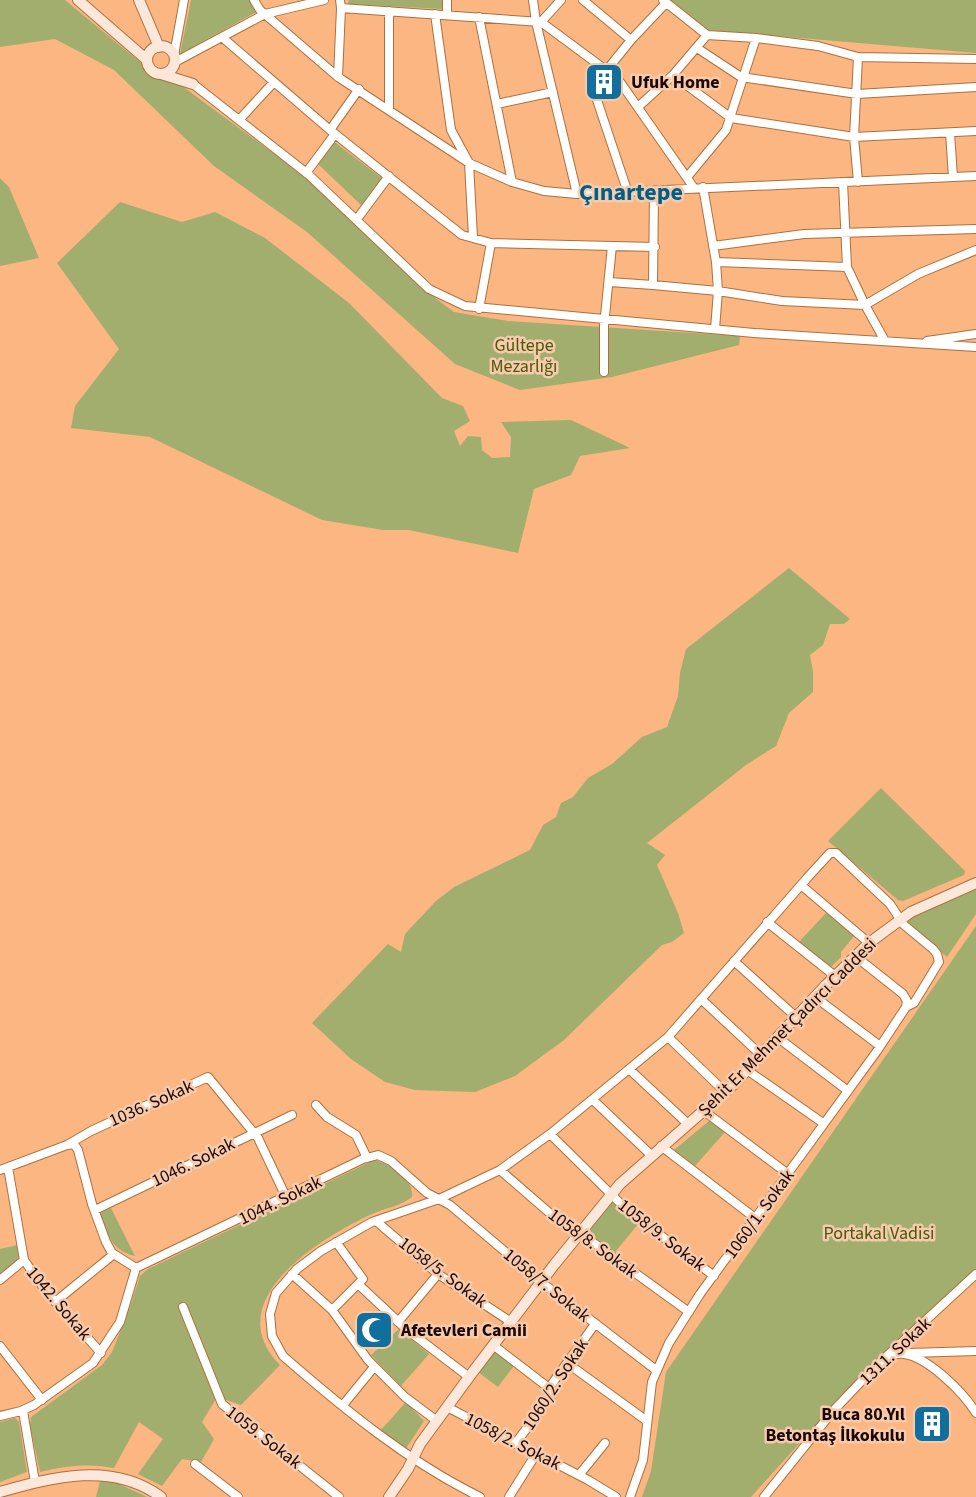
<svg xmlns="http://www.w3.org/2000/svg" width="976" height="1497" font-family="'Source Sans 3',sans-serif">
<rect width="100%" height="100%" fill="#fbb682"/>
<path fill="#a1ae6e" d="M0,0H65L158,77L182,86L315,184L423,289L454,312L508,321L740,336L739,345L612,377L520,390L455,364L307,232L214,166L114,70L55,39L0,47Z
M191,0H250L260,10L180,54Z
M349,0H442V9L348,4Z
M671,0H976V53L708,30Z
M333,141L383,179L362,206L317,163Z
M0,178L9,187L39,258L0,266Z
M120,202L182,222L215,212L265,238L349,303L442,398L463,406L470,421L454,431L460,446L468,436L481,437L482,450L492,458L510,457L511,437L501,422L571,420L630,448L580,456L571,475L534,489L518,553L409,530H383L322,520L150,437L71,428L75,406L119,349L57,263Z
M789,568L850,619L844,624H830L823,645L810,655L813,672V692L789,713L776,746L746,765L647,843L665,855L657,865L678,913L684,933L672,942L662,945L564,1040L515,1076L475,1092L415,1090L385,1082L351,1059L312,1023L388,944L401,952L405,934L436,901L454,887L530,850L543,825L556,817L561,803L573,797L588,778L612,764L642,737L667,727L678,696L680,673L686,649Z
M881,788L965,871L964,875L903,901L898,900L828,841Z
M976,889V914L947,957L908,923L907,921L911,918Z
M826,913L853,933L854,936L841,952V957L830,968L798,943Z
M976,926V1275L824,1416L751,1497H642L651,1471L666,1372Z
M709,1121L725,1132L695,1166L674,1150Z
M374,1160C389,1163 415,1180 412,1197C401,1206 385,1208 372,1214C320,1238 217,1301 280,1365L241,1405L217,1397L202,1422L214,1439L201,1462L182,1459L162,1486L138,1474L163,1439L139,1422L114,1468C88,1463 65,1466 40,1472L30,1426L31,1417L102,1365L112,1352L131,1304L140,1276L148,1269Z
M611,1202L639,1223L615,1252L587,1232Z
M111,1208L135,1256C112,1251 107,1234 100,1213Z
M17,1245L19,1259L0,1275V1249Z
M399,1329L429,1354L401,1386L371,1355Z
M495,1347L516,1363L498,1387L478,1372Z
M406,1402L424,1421L405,1450L380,1431Z
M15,1418L19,1422L27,1472L0,1482V1422Z
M100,1481L119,1484L147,1497H96Z"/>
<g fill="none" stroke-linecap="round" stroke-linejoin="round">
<defs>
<path id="street" d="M254,0L260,10L338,77L469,163L512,182L544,191L577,194L976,176
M340,0L341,8L541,22L618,79L694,188
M447,0V15
M533,0L536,22L577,194
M583,0L631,40
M663,0L707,35L756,38L818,46L858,57L976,59
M389,11V110
M435,14L451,130L469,163L473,237
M479,17L512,182
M541,22L561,0
M223,38L330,130L462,235L491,243L655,247
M697,48L741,77L857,94L976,87
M174,55L184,0
M175,62L265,14L324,0
M673,75L731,118L854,137L976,131
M338,77L341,8
M193,84L309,175L429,289L465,306L754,333L976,347
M497,104L553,92
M638,107L673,75L707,35
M239,120L274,82
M330,130L359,89
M950,133L953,177
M306,173L335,134
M688,176L726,130L756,38
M843,182L847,267
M858,182L854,137L858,57
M627,190L591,82L606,71L631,40L666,3
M654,191L653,285L718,291L716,262L703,187
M357,219L389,176
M713,246L804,234L976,229
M716,262L847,267L865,305L918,274L976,250
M609,282L653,285
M479,309L491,243
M715,329L718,291L782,301L865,305L885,341
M927,341L976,334
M604,372V326L612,246
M801,885L869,943
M767,922L835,976
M855,956L903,994L907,1001L906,1007
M734,961L796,1017
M815,997L880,1046
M701,999L761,1055
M668,1037L725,1092
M777,1037L848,1091
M629,1069L688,1124
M747,1070L823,1123
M593,1100L651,1155
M316,1105L327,1117L356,1135L367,1158
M704,1111L788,1174
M550,1134L626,1209L714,1276
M67,1145L74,1144L78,1150L92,1204L106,1242L112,1253L136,1268
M661,1146L755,1218
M8,1167L24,1260L45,1290L101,1353
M0,1170L67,1145L91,1131L208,1077L258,1138L286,1197
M500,1170L560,1222L580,1233L689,1312
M95,1210L292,1115
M376,1221L438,1274L511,1322
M136,1268L363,1159L378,1155L391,1161L427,1193L450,1205L541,1282L656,1370
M292,1274L332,1310L363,1279L336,1242
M0,1280L24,1260
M358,1284L406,1329L469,1377
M55,1302L114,1254
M183,1307L222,1404L339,1497
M332,1310L368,1360L405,1397L437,1421
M398,1322L438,1274
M493,1345L549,1388
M0,1346L42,1400
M909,1353L976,1351
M887,1356C892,1355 899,1353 904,1354C928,1357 964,1393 976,1413
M567,1363L647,1421
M549,1388L595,1324
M343,1405L374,1367
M447,1407L588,1480L616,1497
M23,1411L35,1482
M0,1416L21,1411L34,1405L93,1363L120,1322L136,1268
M515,1444L554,1392L549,1388
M195,1464L238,1497
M579,1475L605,1443
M480,1497C407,1461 344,1409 283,1356L272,1336L270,1314L276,1293L297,1269L321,1251L372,1222L439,1199L500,1170L550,1134L668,1037L808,877L830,853H836L890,904L904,925L933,949L937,954L939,962L914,1003L906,1007L877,1051L700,1294L669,1343L652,1382L643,1460L630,1497
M509,1497L536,1454
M764,1497L833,1411L874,1368L976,1274"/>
<path id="secondary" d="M78,0L147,60
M139,0L159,47
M147 60a14 14 0 1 1 28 0a14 14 0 1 1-28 0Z
M161,74L193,84
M0,1492C53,1477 113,1461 161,1497
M389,1497L408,1469L420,1444L469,1377L554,1265L620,1184L734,1084L826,985L869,943L911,912L976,883"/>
</defs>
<use href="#street" stroke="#af6f3c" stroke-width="10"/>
<use href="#secondary" stroke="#af6f3c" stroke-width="12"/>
<use href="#street" stroke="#fff" stroke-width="8"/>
<use href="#secondary" stroke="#fce8da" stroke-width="10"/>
</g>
<defs>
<symbol id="building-square" viewBox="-11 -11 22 22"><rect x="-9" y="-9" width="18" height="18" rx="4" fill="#106f9d" stroke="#f5cbac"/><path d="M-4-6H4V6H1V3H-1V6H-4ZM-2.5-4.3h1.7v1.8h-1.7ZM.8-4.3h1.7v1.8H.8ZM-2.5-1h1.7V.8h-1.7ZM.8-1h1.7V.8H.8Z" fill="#fff"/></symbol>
<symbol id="mosque-square" viewBox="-11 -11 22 22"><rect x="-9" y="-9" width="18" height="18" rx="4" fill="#106f9d" stroke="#f5cbac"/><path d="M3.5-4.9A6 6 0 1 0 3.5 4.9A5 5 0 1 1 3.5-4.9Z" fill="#fff"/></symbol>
</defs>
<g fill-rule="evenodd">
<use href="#building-square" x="582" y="60" width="44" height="44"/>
<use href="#mosque-square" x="352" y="1308" width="44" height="44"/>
<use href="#building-square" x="910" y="1402" width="44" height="44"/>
</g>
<g text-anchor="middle" stroke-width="5" stroke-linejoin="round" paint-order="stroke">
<g font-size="18" font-weight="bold" fill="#1e0600" stroke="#f5cbac" text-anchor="start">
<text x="631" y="88">Ufuk Home</text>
<text x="401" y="1336">Afetevleri Camii</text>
<text x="905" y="1420" text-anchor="end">Buca 80.Yıl<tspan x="905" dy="21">Betontaş İlkokulu</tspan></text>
</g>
<g font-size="18" fill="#4d570c" stroke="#f5cbac">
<text x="524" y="351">Gültepe<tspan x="524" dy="21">Mezarlığı</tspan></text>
<text x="879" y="1239">Portakal Vadisi</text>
</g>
<g font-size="18" fill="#1e0600" stroke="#f5cbac">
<text transform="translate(787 1027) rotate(-45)" y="6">Şehit Er Mehmet Çadırcı Caddesi</text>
<text transform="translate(151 1103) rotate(-24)" y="6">1036. Sokak</text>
<text transform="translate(193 1162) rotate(-26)" y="6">1046. Sokak</text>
<text transform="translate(280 1200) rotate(-26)" y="6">1044. Sokak</text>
<text transform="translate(759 1214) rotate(-54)" y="6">1060/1. Sokak</text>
<text transform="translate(662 1235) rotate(38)" y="6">1058/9. Sokak</text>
<text transform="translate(593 1243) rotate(36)" y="6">1058/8. Sokak</text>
<text transform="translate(443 1272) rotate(37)" y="6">1058/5. Sokak</text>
<text transform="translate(547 1285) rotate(39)" y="6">1058/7. Sokak</text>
<text transform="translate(59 1303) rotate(50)" y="6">1042. Sokak</text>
<text transform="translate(895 1351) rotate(-43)" y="6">1311. Sokak</text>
<text transform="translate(555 1384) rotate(-57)" y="6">1060/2. Sokak</text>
<text transform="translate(264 1437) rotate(38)" y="6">1059. Sokak</text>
<text transform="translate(513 1441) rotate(27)" y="6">1058/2. Sokak</text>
</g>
<g font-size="24" font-weight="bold" fill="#015e87" stroke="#f5cbac">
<text x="631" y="200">Çınartepe</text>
</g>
</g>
</svg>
